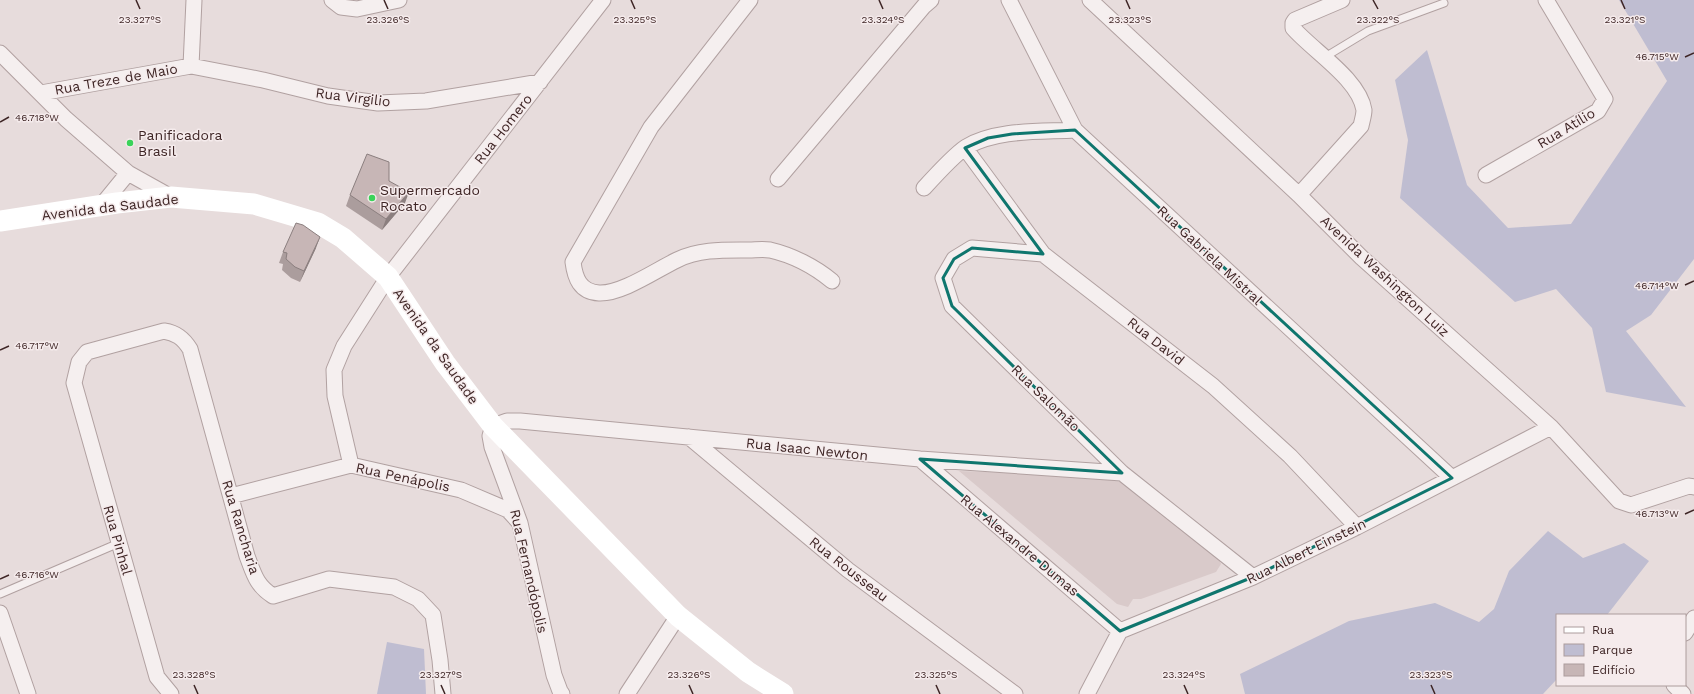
<svg xmlns="http://www.w3.org/2000/svg" width="1694" height="694" font-family="'Work Sans',sans-serif">
<rect width="100%" height="100%" fill="#e7dcdc"/>
<path fill="#d9caca" d="M959,471L1121,477L1217,555L1221,564L1216,572L1141,599H1133L1128,607L1117,604Z"/>
<path fill="#bfbdd1" d="M1619,0H1694V259L1651,315L1626,331L1686,407L1606,392L1592,328L1556,289L1515,302L1400,198L1408,140L1395,80L1427,50L1467,185L1508,228L1571,224L1667,81Z
M1548,531L1583,558L1624,543L1649,561L1607,615H1557V679L1543,694H1245L1240,674L1349,621L1435,603L1479,622L1494,609L1509,571Z
M387,642L424,649L426,694H377Z"/>
<g fill="none" stroke-linecap="round" stroke-linejoin="round">
<defs>
<path id="lane" d="M1325,57L1368,31L1444,3
M0,594L119,543"/>
<path id="street" d="M332,0L341,7L357,9L399,0
M750,0L651,127L573,262C575,278 580,292 599,293C622,294 656,270 677,260C699,249 724,250 749,250C755,250 763,249 770,250C792,255 815,267 832,281
M1009,0L1075,130L1452,478
M1090,0L1299,195L1362,258L1551,427L1619,501L1631,505L1689,486L1694,487
M0,53L66,119L128,173L171,197
M191,66L194,0
M41,93L191,66L263,80L328,96L378,103L426,101L540,82
M965,148L1043,254L1213,386L1290,456L1357,527
M1486,175L1598,111L1605,99L1546,0
M778,179L924,6L931,0
M924,188C934,177 954,155 966,147C997,129 1040,132 1075,130
M1299,195L1361,126C1362,121 1364,115 1364,110C1359,79 1313,51 1293,28V23L1295,20L1342,0
M101,206L128,173
M1043,254L972,248L954,259L943,278L952,306L1122,473L1253,577
M689,437L848,570L1015,694
M920,459L1120,631
M351,465L335,396L334,370L344,346L388,277L603,0
M231,496L351,465L461,490L508,510L518,521
M0,613L28,694
M1685,633L1694,618
M1674,685L1683,694
M171,694L157,677L74,383L79,362L87,352L164,331C176,333 183,338 190,349L247,556C254,574 256,585 273,596L329,579L394,587L418,599L433,615L440,660L443,694
M562,694L560,691L554,675L520,523L492,447L490,436L493,426L507,421H520L920,459L1122,473
M627,694L678,616
M1087,694L1120,631L1253,577L1357,527L1551,427"/>
</defs>
<use href="#lane" stroke="#b1a1a1" stroke-width="9"/>
<use href="#street" stroke="#b1a1a1" stroke-width="17"/>
<use href="#lane" stroke="#f5efef" stroke-width="7"/>
<use href="#street" stroke="#f5efef" stroke-width="15"/>
<path stroke="#fff" stroke-width="21" d="M0,221L117,203L171,197L254,204L318,223L343,238L388,277L445,363L493,426L678,616L748,672L783,694"/>
</g>
<path fill="#ab9d9d" d="M389,181L405,203L382,230L346,206L350,195Z
M316,248L300,282L291,278L282,270L283,264L279,263L283,252Z"/>
<path fill="#8b7f7f" d="M409,192L405,203L382,230L386,219Z
M320,237L316,248L300,282L304,271Z"/>
<path fill="#c7b6b6" stroke="#8b7f7f" d="M367,154L389,162V181L409,192L386,219L350,195Z
M296,223L303,225L320,237L304,271L295,267L286,259L287,253L283,252Z"/>
<path fill="none" stroke="#0f766e" stroke-width="3" stroke-linejoin="round" d="M1075,130L1452,478L1253,577L1120,631L920,459L1122,473L952,306L943,278L954,259L972,248L1043,254L965,148L988,138L1012,134Z"/>
<path fill="none" stroke="#3e2525" stroke-width="1.5" d="M136,0L140,9M384,0L388,9M631,0L635,9M879,0L883,9M1126,0L1130,9M1373,0L1378,9M1621,0L1625,9M1685,57L1694,53M0,122L9,117M1685,285L1694,281M0,350L9,346M1685,514L1694,510M0,579L9,575M194,685L198,694M441,685L445,694M689,685L693,694M936,685L940,694M1184,685L1188,694M1431,685L1435,694"/>
<g fill="#3ad35a" stroke="#f5ebec" stroke-width="1.5">
<circle cx="130" cy="143" r="4"/>
<circle cx="372" cy="198" r="4"/>
</g>
<g text-anchor="middle" stroke-width="3" stroke-linejoin="round" paint-order="stroke">
<g font-size="14" fill="#3e2525" stroke="#f5ebec">
<text transform="translate(116 79) rotate(-10)" y="5">Rua Treze de Maio</text>
<text transform="translate(353 97) rotate(7)" y="5">Rua Virgilio</text>
<text transform="translate(1566 128) rotate(-31)" y="5">Rua Atílio</text>
<text transform="translate(503 129) rotate(-52)" y="5">Rua Homero</text>
<text transform="translate(110 207) rotate(-7)" y="5">Avenida da Saudade</text>
<text transform="translate(1210 255) rotate(43)" y="5">Rua Gabriela Mistral</text>
<text transform="translate(1385 276) rotate(43)" y="5">Avenida Washington Luiz</text>
<text transform="translate(1156 341) rotate(38)" y="5">Rua David</text>
<text transform="translate(436 346) rotate(55)" y="5">Avenida da Saudade</text>
<text transform="translate(1046 398) rotate(44)" y="5">Rua Salomão</text>
<text transform="translate(807 449) rotate(6)" y="5">Rua Isaac Newton</text>
<text transform="translate(403 477) rotate(12)" y="5">Rua Penápolis</text>
<text transform="translate(241 527) rotate(73)" y="5">Rua Rancharia</text>
<text transform="translate(118 540) rotate(74)" y="5">Rua Pinhal</text>
<text transform="translate(1020 545) rotate(40)" y="5">Rua Alexandre Dumas</text>
<text transform="translate(1306 551) rotate(-26)" y="5">Rua Albert Einstein</text>
<text transform="translate(849 569) rotate(38)" y="5">Rua Rousseau</text>
<text transform="translate(529 571) rotate(77)" y="5">Rua Fernandópolis</text>
</g>
<g font-size="14" fill="#3e2525" stroke="#f5ebec" text-anchor="start">
<text x="138" y="140">Panificadora<tspan x="138" dy="16">Brasil</tspan></text>
<text x="380" y="195">Supermercado<tspan x="380" dy="16">Rocato</tspan></text>
</g>
</g>
<g font-size="10" text-anchor="middle" fill="#3e2525" stroke="#f5ebec" stroke-width="3" stroke-linejoin="round" paint-order="stroke">
<text x="140" y="23">23.327°S</text>
<text x="388" y="23">23.326°S</text>
<text x="635" y="23">23.325°S</text>
<text x="883" y="23">23.324°S</text>
<text x="1130" y="23">23.323°S</text>
<text x="1378" y="23">23.322°S</text>
<text x="1625" y="23">23.321°S</text>
<text x="1657" y="60">46.715°W</text>
<text x="37" y="121">46.718°W</text>
<text x="1657" y="289">46.714°W</text>
<text x="37" y="349">46.717°W</text>
<text x="1657" y="517">46.713°W</text>
<text x="37" y="578">46.716°W</text>
<text x="194" y="678">23.328°S</text>
<text x="441" y="678">23.327°S</text>
<text x="689" y="678">23.326°S</text>
<text x="936" y="678">23.325°S</text>
<text x="1184" y="678">23.324°S</text>
<text x="1431" y="678">23.323°S</text>
</g>
<rect x="1556" y="614" width="130" height="72" fill="#f5ebec" stroke="#ac9c9c"/>
<rect x="1564" y="627" width="20" height="6" fill="#ffffff" stroke="#ac9c9c"/>
<text x="1592" y="634" font-size="12" fill="#3e2525">Rua</text>
<rect x="1564" y="644" width="20" height="12" fill="#bfbdd1" stroke="#ac9c9c"/>
<text x="1592" y="654" font-size="12" fill="#3e2525">Parque</text>
<rect x="1564" y="664" width="20" height="12" fill="#c7b6b6" stroke="#ac9c9c"/>
<text x="1592" y="674" font-size="12" fill="#3e2525">Edifício</text>
</svg>
